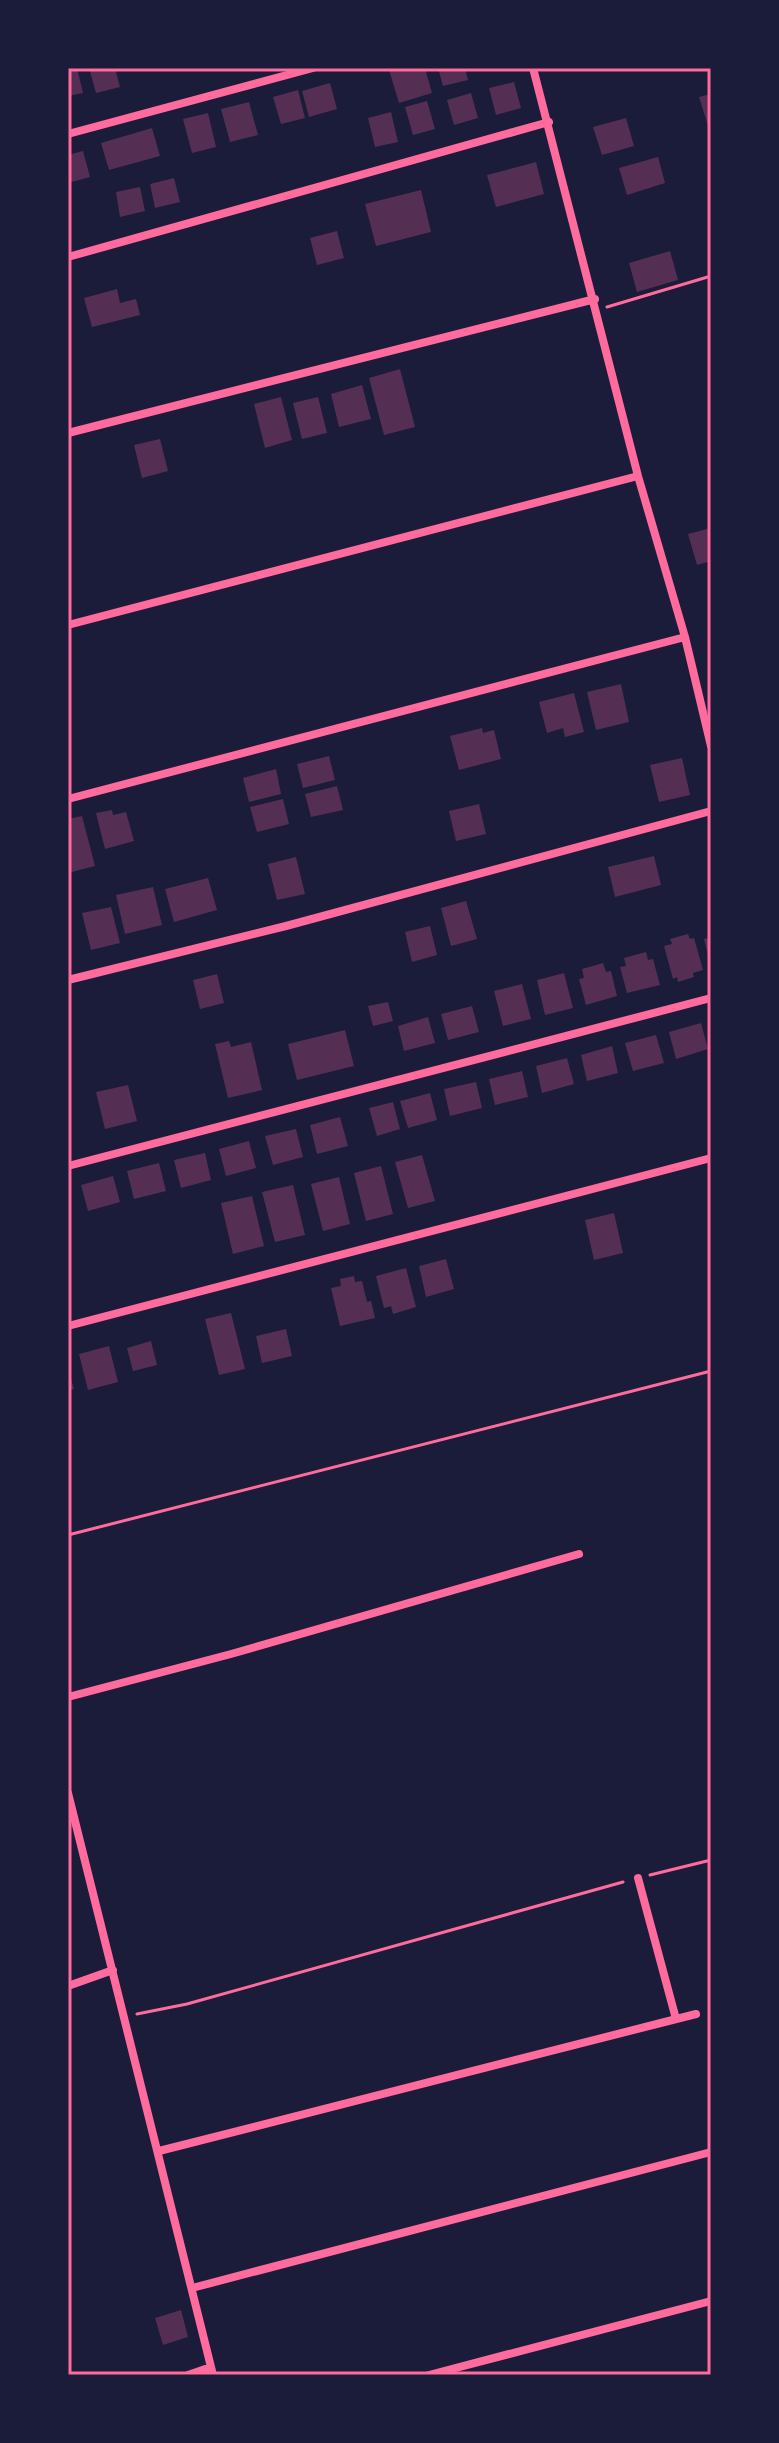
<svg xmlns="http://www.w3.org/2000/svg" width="779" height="2443" font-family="Lato,sans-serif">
<rect width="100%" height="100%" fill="#1b1b3a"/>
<path fill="#542f53" d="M68,68H77L83,93L68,96Z
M89,68H115L120,87L96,93Z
M395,68H415L416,71L425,68L432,93L399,103L389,70Z
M438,68H465L468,80L443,86Z
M514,82L521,108L496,115L489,88Z
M330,83L337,109L309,117L302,91Z
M298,90L305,118L281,124L273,97Z
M471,93L478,118L454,125L447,100Z
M711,94V125L708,126L699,97Z
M427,101L435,129L413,135L405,107Z
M249,102L258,135L230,142L221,109Z
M391,112L398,142L375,147L368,118Z
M208,113L216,147L192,153L183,119Z
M626,118L634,146L602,155L593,127Z
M152,128L160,156L109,170L101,143Z
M83,151L90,177L68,183V155Z
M658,157L665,183L627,195L619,168Z
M536,162L544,194L496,207L487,175Z
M174,178L180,202L155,208L150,184Z
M140,187L145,211L120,217L116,192Z
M421,190L431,232L376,246L365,204Z
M337,231L344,258L317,265L310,238Z
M670,251L678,280L637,292L629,263Z
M117,289L120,303L136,299L140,315L92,327L84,298Z
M400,369L415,427L384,435L369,378Z
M362,385L371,419L339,427L331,394Z
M281,397L292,440L265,448L254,404Z
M318,397L327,433L302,439L293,403Z
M160,439L168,471L142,478L134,445Z
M711,528V561L697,565L688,534Z
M621,684L629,722L596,730L587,692Z
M574,693L584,732L565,737L563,728L547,733L539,702Z
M482,728L483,733L494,730L501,759L459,770L450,736Z
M329,756L335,780L303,788L297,764Z
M682,758L690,795L659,802L650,765Z
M276,769L281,794L249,802L243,778Z
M337,786L343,810L311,817L305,794Z
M283,799L289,824L257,832L250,807Z
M479,804L486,834L456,841L449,811Z
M112,810L113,815L126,812L134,841L105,849L96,813Z
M82,816L95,866L68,873V819Z
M654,856L661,885L615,897L608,867Z
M296,857L305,894L277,900L268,864Z
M208,878L217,910L174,922L165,889Z
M153,887L162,925L125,934L116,895Z
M466,901L477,939L451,946L441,908Z
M111,907L120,943L91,950L82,913Z
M430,926L437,955L412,962L405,932Z
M688,934L690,939L694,938L703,970L693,973L694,977L678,982L677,977L673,979L664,946L672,944L670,939Z
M711,937V963H710L704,939Z
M646,952L648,960L653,959L660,985L627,993L620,967L626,966L624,958Z
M603,963L606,972L611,971L617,996L586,1005L579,979L584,978L582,969Z
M564,973L573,1008L545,1015L537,980Z
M217,974L224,1003L200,1009L193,980Z
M522,984L531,1019L503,1026L494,991Z
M388,1002L393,1021L373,1026L368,1006Z
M472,1006L479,1032L448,1040L441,1014Z
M428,1017L435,1043L404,1051L398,1026Z
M701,1023L708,1049L676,1059L669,1032Z
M345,1030L354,1066L297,1080L288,1044Z
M656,1035L664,1063L633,1071L625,1043Z
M229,1041L231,1047L251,1042L262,1090L228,1098L215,1044Z
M612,1046L618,1073L587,1081L581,1055Z
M567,1058L574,1084L542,1093L536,1066Z
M522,1071L528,1097L495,1105L489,1079Z
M476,1082L482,1108L450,1116L444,1089Z
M128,1085L137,1121L105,1129L96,1092Z
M430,1093L437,1120L408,1128L400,1101Z
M393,1102L400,1129L377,1136L369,1108Z
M340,1117L348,1146L317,1154L310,1125Z
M296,1129L303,1157L273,1165L265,1136Z
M249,1141L256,1168L226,1176L219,1149Z
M205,1153L211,1180L181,1188L174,1160Z
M422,1155L435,1201L408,1208L395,1162Z
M159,1163L166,1191L134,1199L127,1171Z
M381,1166L393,1214L366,1221L354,1173Z
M113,1176L120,1202L88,1211L81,1185Z
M339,1177L350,1224L323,1231L311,1184Z
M293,1185L305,1235L275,1242L262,1192Z
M252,1196L264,1246L233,1254L221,1203Z
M614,1213L623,1253L594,1260L585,1220Z
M446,1259L454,1289L426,1297L419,1266Z
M406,1268L416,1307L393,1314L391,1306L384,1308L376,1276Z
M354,1276L355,1282L362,1281L367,1302L371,1301L375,1318L340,1326L331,1288L341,1286L340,1279Z
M231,1313L245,1369L219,1375L205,1319Z
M286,1329L292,1356L262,1363L256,1336Z
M151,1341L157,1365L133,1371L127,1348Z
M109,1346L118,1382L88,1390L79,1354Z
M68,1369L74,1389L68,1390Z
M181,2310L188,2337L163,2345L155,2318Z"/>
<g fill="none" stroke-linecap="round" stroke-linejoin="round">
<path stroke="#ff6b9d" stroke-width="3" d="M607,307L711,276
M68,1535L711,1371
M650,1875L711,1860
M137,2014L187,2004L623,1882"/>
<path stroke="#ff6b9d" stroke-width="8" d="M533,68L638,476L685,637L711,746
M68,134L313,68
M68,257L549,122
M68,433L595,299
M68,625L638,476
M68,799L685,637
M68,980L286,926L711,811
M68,1166L711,998
M68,1326L711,1158
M68,1697L231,1654L579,1554
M68,1793L213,2375
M638,1878L676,2019
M68,1986L113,1970
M159,2151L696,2014
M192,2288L711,2152
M188,2375L211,2367
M429,2375L711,2301"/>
</g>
<rect width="779" height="2443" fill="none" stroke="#1b1b3a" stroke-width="140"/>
<rect x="70" y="70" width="639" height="2303" fill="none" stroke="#ff6b9d" stroke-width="3"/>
</svg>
